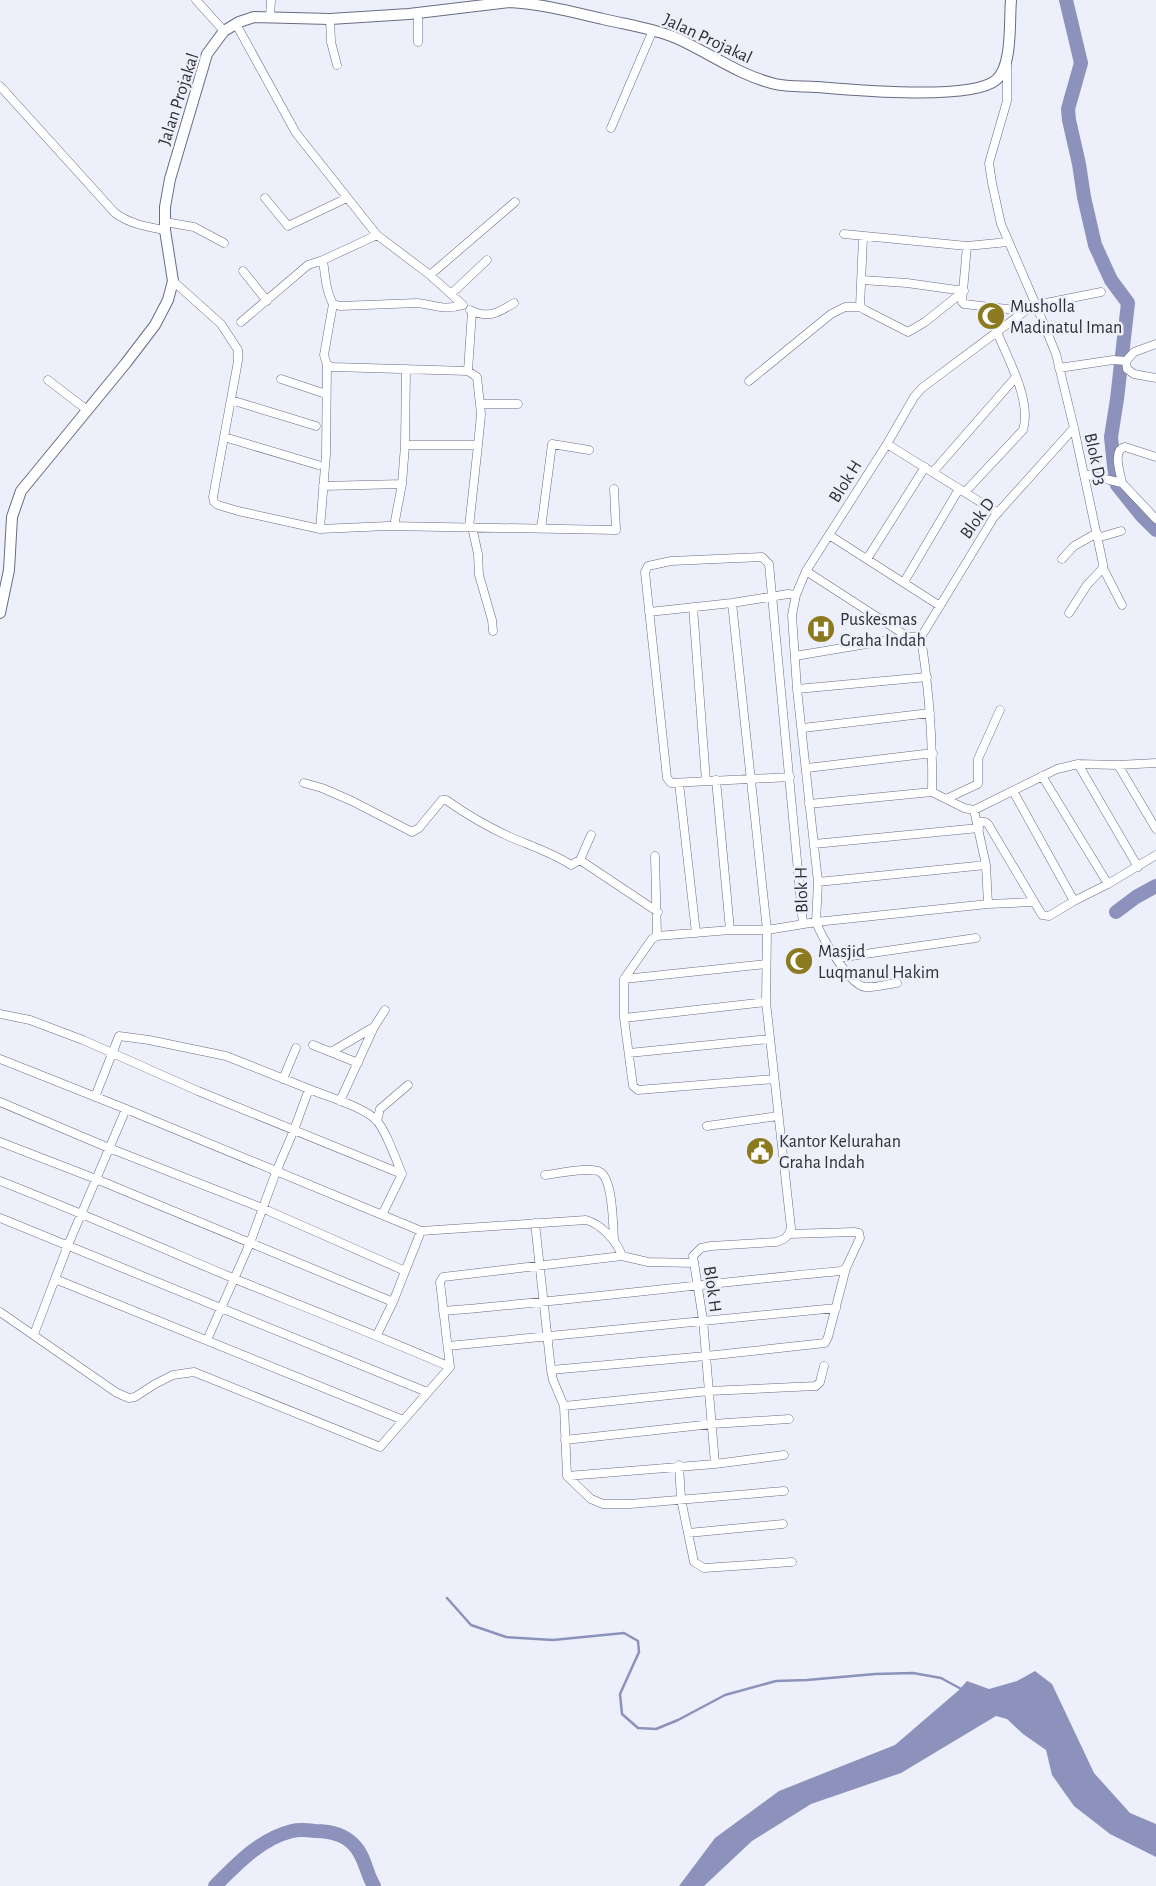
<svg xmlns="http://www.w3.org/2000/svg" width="1156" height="1886" font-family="'Alegreya Sans',sans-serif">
<rect width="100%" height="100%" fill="#edeffa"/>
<path fill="#8c92bb" d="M1035,1671L1052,1684L1094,1773L1130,1813L1156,1824V1857L1110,1834L1074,1806L1052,1775L1046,1750L1023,1734L1007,1719L996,1716L901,1773L811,1804L752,1841L704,1886H679L715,1838L779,1791L895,1745L959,1690L967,1681L989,1689L1017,1681Z"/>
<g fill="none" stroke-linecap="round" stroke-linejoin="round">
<path stroke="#8c92bb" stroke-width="2.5" d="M447,1598L471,1625L506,1637L553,1640L624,1633L638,1641L639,1652L620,1694L622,1714L638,1728L656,1729L678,1720L725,1695L776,1681L807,1680L875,1674L913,1673L941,1678L963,1690"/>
<path stroke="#8c92bb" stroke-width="14" d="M1066,0L1081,63L1068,109L1069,120L1079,164L1084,197L1095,245L1111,280L1128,303L1117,399L1111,437L1114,466L1117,485L1141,515L1156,530
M1116,912L1136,897L1156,886
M215,1886C237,1864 260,1839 292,1831C299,1829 308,1830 315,1831C330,1831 344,1834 354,1845C365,1856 366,1873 374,1886"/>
<defs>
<path id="minor" d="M196,0L224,31
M418,13V42
M270,17L271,0
M330,19L331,42L337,65
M236,24L296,133L377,235L430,275L463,305C442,311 437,305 417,303L340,306L333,304C326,291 325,275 323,260
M1007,65V101L989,163L992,183L1001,224L1036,305L1056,354L1074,428L1103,564V568L1087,585L1069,613
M0,86L115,213C130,224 147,227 165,230
M611,128L653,30
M265,198L288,226L347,198
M165,222L194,227L224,243
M844,234L967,246L1008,242
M863,237L860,307L865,310L908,332L925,322L964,291
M967,246L962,302L964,304L1025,311
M243,271L267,301
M430,275L515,202
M862,280L907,283L964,291
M173,281L221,324L238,350V361L213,497L214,502L218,505L238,511L320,529L388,526L616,530L614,489
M451,294L487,260
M333,304L324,355L327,365L333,367L468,371L477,377L481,414L478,445H405
M470,310C488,319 498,313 514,303
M241,322L308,265L323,260L377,235
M1126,361L1134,352L1156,344
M1059,368L1113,360L1126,361L1127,369L1134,374L1156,378
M468,371L472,311
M281,379L326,394
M48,380L87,410
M749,381L831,314L845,307H860
M231,400L316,426
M480,404H518
M224,437L318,465
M887,444L998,513
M933,472L1016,377
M1084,474L1122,483L1156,519
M1122,483C1120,472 1112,450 1125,447L1156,457
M323,486L402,484
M965,492L1023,430C1032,401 1008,359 997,332
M394,526L402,484L405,445L406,369
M469,527L478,445
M472,527L478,554L479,575L492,620L493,631
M320,529L326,454L327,365
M541,529L552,444L589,450
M829,535L940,606
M1097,538L1121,531
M867,559L925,467
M1062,559L1074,546L1097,533
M1103,568L1122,605
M806,571L908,637
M904,582L959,489
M732,603L767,930H730L657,936L652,939L624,979V1018L633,1086L638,1090L774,1079
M693,607L706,781
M649,612L732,603L788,594L796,595
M921,637C929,689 933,740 932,792L964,808L974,810L1057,769L1078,764L1118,765L1156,763
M921,637L994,517L1074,428
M795,656L908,637H921
M797,689L927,677
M803,728L930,713
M1078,764L1138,867
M1118,765L1156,829
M807,768L933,753
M1042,776L1108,884
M790,777L671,783L667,778L645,572L648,566L671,561L762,557L769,564L803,924
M716,780L730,930
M304,783L322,788L352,801L412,832L419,828L442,800H446C466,814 488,827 510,837C531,846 551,852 571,865L580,860
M679,783L696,933
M1013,791L1074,901L1108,884L1156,855
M946,799L978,784V759L1000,710
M809,804L932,792
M974,810L986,865L988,904
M978,822H985L988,824L1042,915L1049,916L1074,901
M591,835L580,860L658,912
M814,844L979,828
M655,856L657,936
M818,882L986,865
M837,958L976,938
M624,979L766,964
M897,983C887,984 875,988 865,987C850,986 821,936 816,922L988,904L1033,902
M0,1014L30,1020L83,1040L198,1091L402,1174L382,1215
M624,1018L766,1002
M313,1045L358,1063
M331,1052L374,1027
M629,1053L770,1039
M0,1059L126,1109L421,1231L586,1220C601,1224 617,1241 622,1256L648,1262L694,1263
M283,1079L296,1048
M95,1097L119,1036L149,1040L226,1056L309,1089
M340,1101L374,1027L385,1010
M0,1102L109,1148L262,1208L405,1271
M377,1121L380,1109L408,1085
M707,1126L778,1116
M0,1142L96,1179L393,1302
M545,1175C557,1174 590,1166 600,1172C613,1179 613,1225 614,1240
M0,1181C79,1212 157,1246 235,1279C307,1308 379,1336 450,1367
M0,1218L427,1392
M535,1223L551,1370L553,1380L564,1406L567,1476L591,1499L603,1504H630L784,1491
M55,1279L403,1420
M443,1311C576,1300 708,1283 841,1271L846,1268L860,1238L859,1233L854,1232L789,1234
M0,1312L117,1393L129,1398L135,1397L155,1384L173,1375L194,1372L380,1447L450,1367L440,1282L443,1277L622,1256
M34,1334L68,1245L126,1109
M377,1335L393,1302L421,1231
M207,1340L250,1243L276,1172L294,1130L309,1089C326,1096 364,1107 376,1120C386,1130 396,1160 402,1174
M448,1346L836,1308
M551,1370L706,1356L825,1343L828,1337L846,1268
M564,1406L709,1391L816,1386L820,1382L824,1366
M565,1440L712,1424L789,1419
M715,1464L703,1320L693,1256L701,1248L711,1246L776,1242C785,1240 789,1236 791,1228L766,1002L767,930L816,922L818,882L797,689L792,615L796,595L806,571L887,444L914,397L922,388L1025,311L1036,305L1101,292
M679,1465L681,1499L694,1562L704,1568L792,1562
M567,1476L715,1464L784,1455
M688,1533L783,1524"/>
<path id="major" d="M0,613L9,570L12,517L21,491L126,363L155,325L168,300L173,281L165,230V207L170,179L207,54L224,31L239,22L254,17L330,19L409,14L510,2C542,4 572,12 603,19C628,25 652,28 676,38C710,53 738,75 775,84C788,87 803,86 817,87C852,90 971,101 996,80C1013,66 1009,21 1011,0"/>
</defs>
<use href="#minor" stroke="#686c84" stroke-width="9"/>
<use href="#major" stroke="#686c84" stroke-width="12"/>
<use href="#minor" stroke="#fff" stroke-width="8"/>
<use href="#major" stroke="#fff" stroke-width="10"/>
</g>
<defs>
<symbol id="mosque-disc" viewBox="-11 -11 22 22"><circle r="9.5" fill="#8b7a1f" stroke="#edeffa"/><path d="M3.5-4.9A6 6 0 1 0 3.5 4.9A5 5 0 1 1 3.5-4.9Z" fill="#fff"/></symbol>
<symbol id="hospital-disc" viewBox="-11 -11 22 22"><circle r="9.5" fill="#8b7a1f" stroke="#edeffa"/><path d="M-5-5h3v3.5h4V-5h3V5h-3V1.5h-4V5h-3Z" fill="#fff"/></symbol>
<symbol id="civic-disc" viewBox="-11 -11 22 22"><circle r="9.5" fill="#8b7a1f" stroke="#edeffa"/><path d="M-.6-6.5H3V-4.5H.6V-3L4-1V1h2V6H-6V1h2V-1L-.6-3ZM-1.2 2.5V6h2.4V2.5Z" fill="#fff"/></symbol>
</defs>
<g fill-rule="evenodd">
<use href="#mosque-disc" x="975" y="300" width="32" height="32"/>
<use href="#hospital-disc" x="805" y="613" width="32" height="32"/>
<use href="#mosque-disc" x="783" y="945" width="32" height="32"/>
<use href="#civic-disc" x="744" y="1135" width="32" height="32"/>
</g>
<g text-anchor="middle" stroke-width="5" stroke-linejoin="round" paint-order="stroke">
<g font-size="18" fill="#2d2f39" stroke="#edeffa">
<text transform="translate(708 38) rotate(25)" y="6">Jalan Projakal</text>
<text transform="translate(178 99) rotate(-72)" y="6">Jalan Projakal</text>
<text transform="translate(1096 459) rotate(78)" y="6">Blok D3</text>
<text transform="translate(845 481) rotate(-58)" y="6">Blok H</text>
<text transform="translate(977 518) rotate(-54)" y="6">Blok D</text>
<text transform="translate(801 890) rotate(-91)" y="6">Blok H</text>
<text transform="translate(713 1289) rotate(82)" y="6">Blok H</text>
</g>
<g font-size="18" fill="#2d2f39" stroke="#edeffa" text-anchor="start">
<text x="1010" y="312">Musholla<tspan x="1010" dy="21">Madinatul Iman</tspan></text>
<text x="840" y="625">Puskesmas<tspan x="840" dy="21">Graha Indah</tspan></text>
<text x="818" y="957">Masjid<tspan x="818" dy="21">Luqmanul Hakim</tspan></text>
<text x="779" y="1147">Kantor Kelurahan<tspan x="779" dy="21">Graha Indah</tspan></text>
</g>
</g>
</svg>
